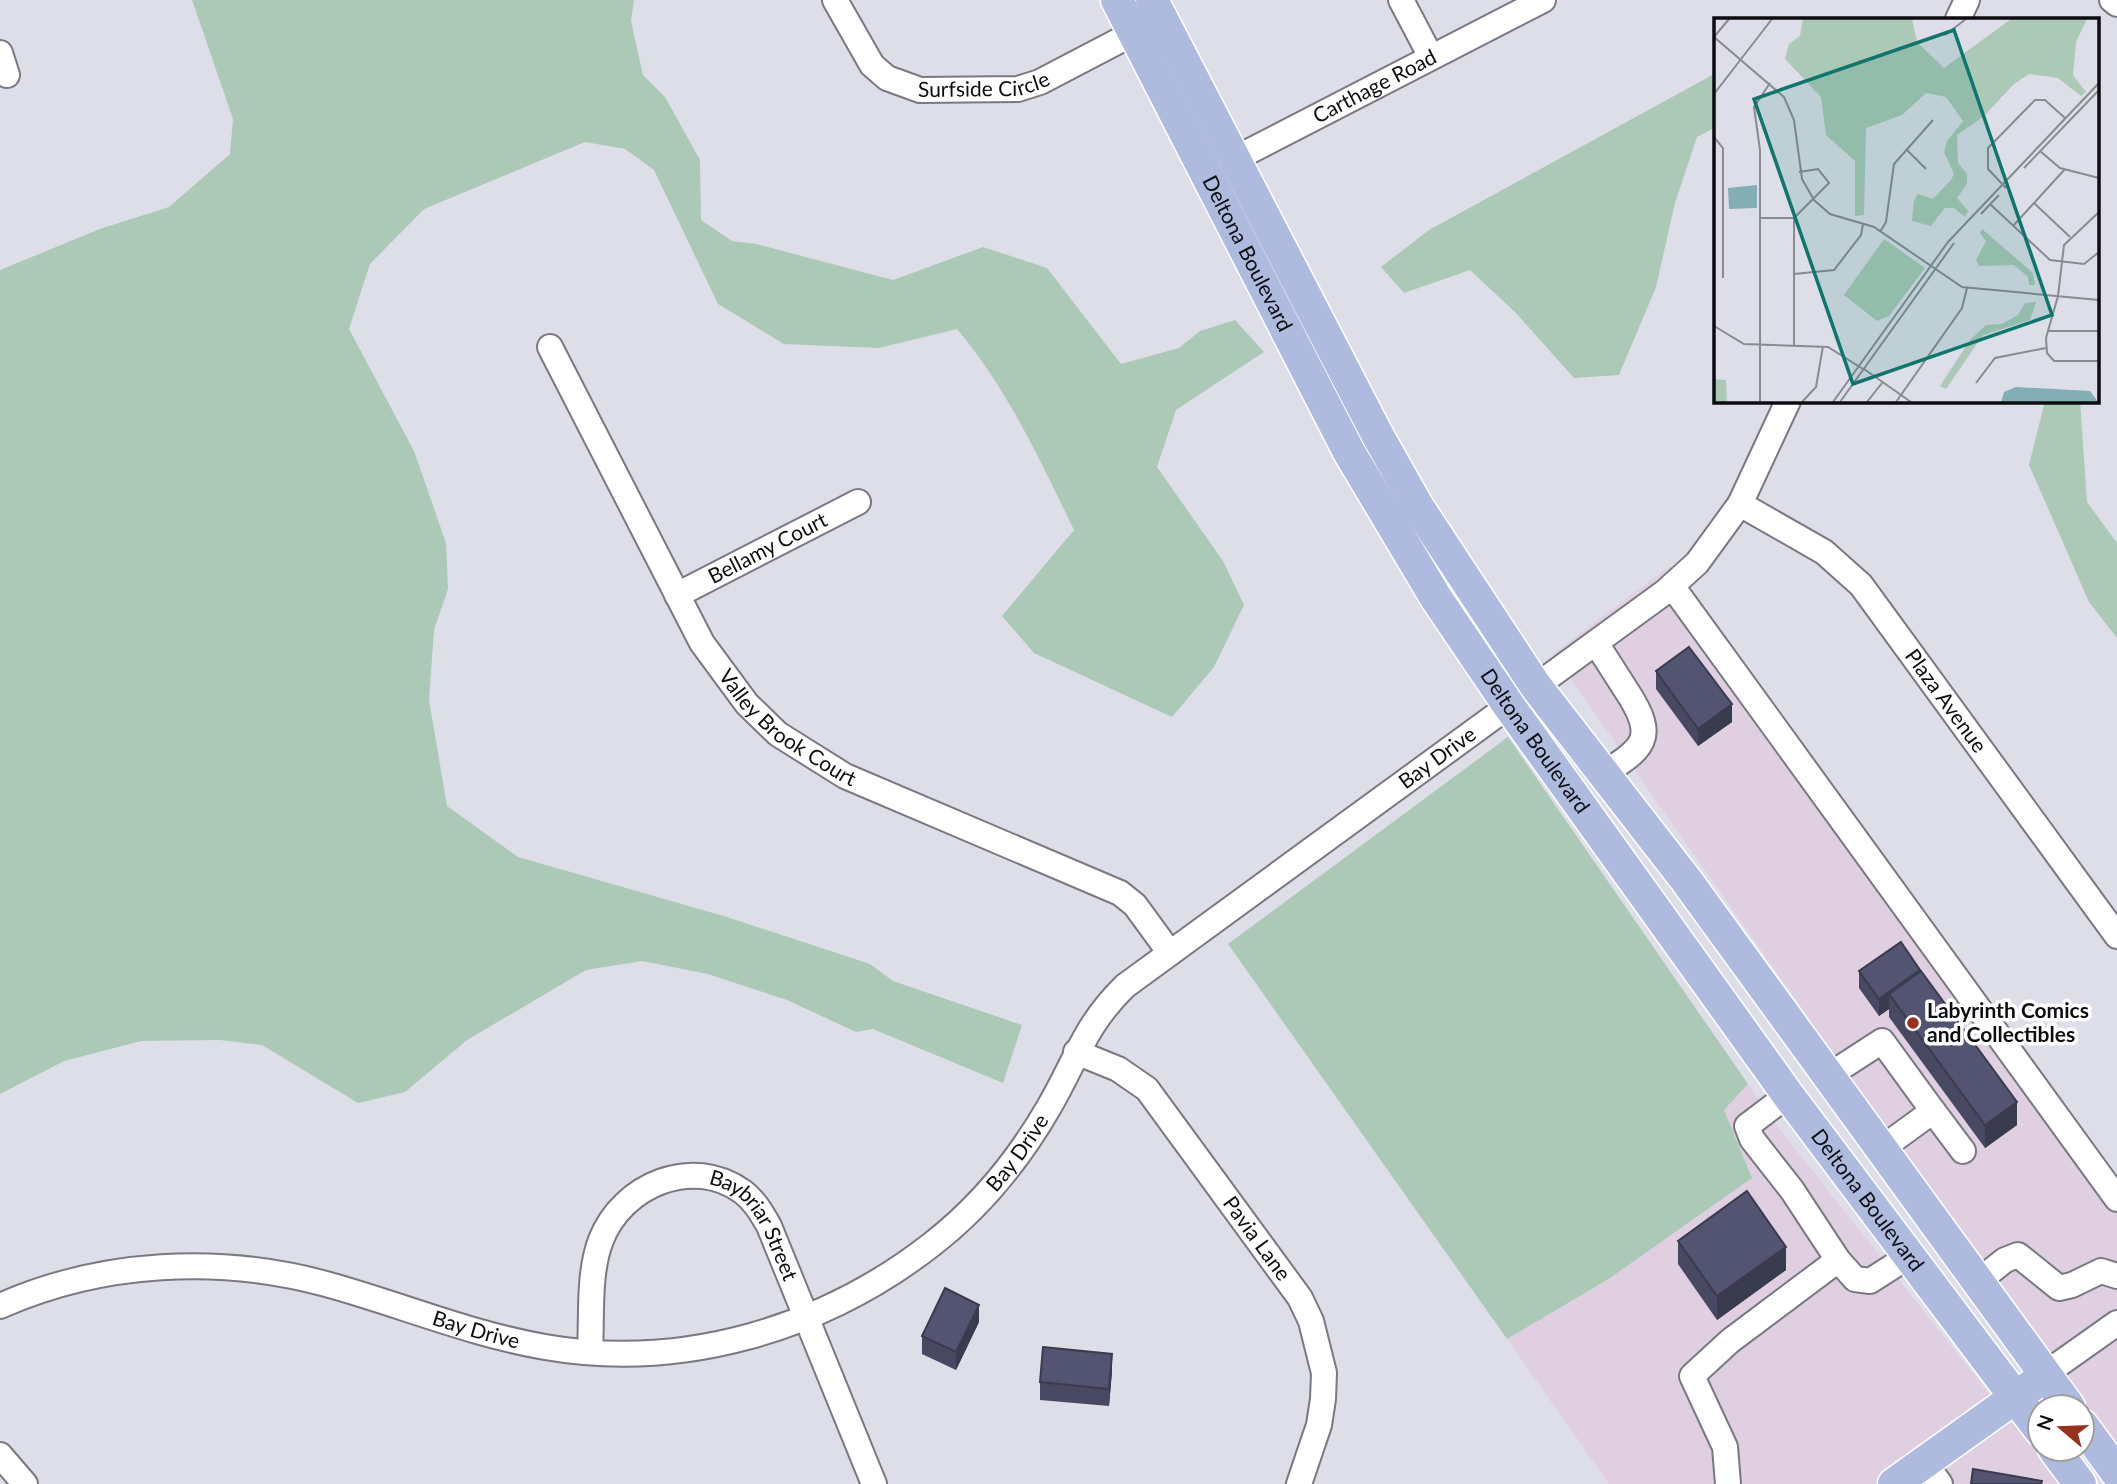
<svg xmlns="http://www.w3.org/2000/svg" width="2117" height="1484" font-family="Lato,sans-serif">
<rect width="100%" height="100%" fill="#dddee8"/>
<path fill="#dfcfe1" d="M1670,566L1762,687L2117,1178V1457L1553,654Z
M1748,1084L1776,1125L1995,1401L1877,1484H1609L1507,1339L1610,1278L1752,1178L1724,1110Z
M2008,1417L2064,1484H1912Z"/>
<path fill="#abc9b6" d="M192,0H634L631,21L643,75L665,97L700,160L701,220L732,241L756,244L893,280L983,247L1047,268L1121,364L1179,348L1200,331L1235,320L1264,352L1176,410L1157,467L1223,561L1244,605L1214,667L1172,717L1034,653L1002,616L1074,530C1040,460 1007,388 957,329L879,348L784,344L718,304L654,170L625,149L585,142L424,209L370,264L349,329L414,451L446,543L448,589L434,630L429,700L447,806L518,857L727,917L870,964L893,981L1022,1025L1003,1083L873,1029L856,1032L787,1000L708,974L642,961L586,970L467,1040L405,1092L358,1103L262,1045L220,1040L141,1041L64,1061L0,1094V270L100,229L169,207L230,154L233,119Z
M1716,73V127L1697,137L1675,203L1656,287L1619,375L1574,378L1516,313L1470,270L1404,293L1381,267L1429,230Z
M2045,401H2080L2087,502L2117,543V638L2089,602L2029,465Z
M1508,737L1748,1084L1724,1110L1752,1178L1610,1278L1507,1339L1228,944Z"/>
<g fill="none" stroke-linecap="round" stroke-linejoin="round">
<defs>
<g id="minor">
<path id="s1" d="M835,0L872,65L887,78L920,90L1018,89L1040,82L1149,25"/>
<path d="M1401,0L1431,57"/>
<path d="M2112,0L2117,4"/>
<path d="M1958,19L1967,0"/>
<path d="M0,53L7,75"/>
<path id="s2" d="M1221,166L1543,0"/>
<path id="s3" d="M550,347L702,643L747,704L778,734L845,776L1120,893L1135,905L1170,953"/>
<path id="s4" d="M1740,504L1824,552L1861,585L2117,936"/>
<path d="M1672,586L2117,1199"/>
<path id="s5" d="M677,595L858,502"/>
<path d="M1596,643C1607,660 1617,676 1628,693C1657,738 1644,748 1603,774"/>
<path id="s6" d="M1076,1052L1118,1069L1147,1089L1300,1298L1311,1321L1324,1373L1323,1399L1319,1425L1299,1484"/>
<path d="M1828,1076L1882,1041L1933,1111L1881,1149"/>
<path d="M1933,1111L1963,1151"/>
<path d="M1838,1260L1855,1279L1870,1281L1909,1256"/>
<path d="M1976,1283L2005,1260L2018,1255L2059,1288L2072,1285L2101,1271L2117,1276"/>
<path id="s7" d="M0,1306C101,1261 220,1255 326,1284C399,1304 470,1334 545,1347C682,1371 823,1329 931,1245C979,1208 1019,1159 1049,1107C1077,1059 1084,1026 1125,986L1665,592L1697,563L1740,504L1788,401"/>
<path id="s8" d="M590,1352C592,1317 588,1273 601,1240C622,1185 693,1155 743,1192C755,1201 762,1214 769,1226L874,1484"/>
<path d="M2045,1374L2117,1323"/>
<path d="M0,1455L25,1484"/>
<path d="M1925,1463L1940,1484"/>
<path d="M1728,1484L1725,1447L1692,1376L1730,1341L1838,1260L1792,1190L1752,1139L1747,1126L1788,1095"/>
</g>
<g id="major">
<path id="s9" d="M1117,0L1349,452L1436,598L1509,706L1788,1095L2040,1430"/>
<path d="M1152,0L1378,436L1418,507L1535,685L1686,880L2069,1407"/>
<path d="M2082,1425L2117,1473"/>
<path d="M2054,1449L2080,1484"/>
<path d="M1894,1484L2034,1384"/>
</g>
</defs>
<use href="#minor" stroke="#787982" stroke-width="28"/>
<use href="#major" stroke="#fff" stroke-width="35"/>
<use href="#minor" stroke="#fff" stroke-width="24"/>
<use href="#major" stroke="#aebbdf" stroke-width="32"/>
</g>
<path fill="#474861" d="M1656,671L1732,722L1698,746L1656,689Z
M1859,971L1920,972L2017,1125L1985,1148L1889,1017V1009L1879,1016L1859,988Z
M1678,1241L1786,1270L1717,1320L1678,1264Z
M979,1322L956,1370L922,1354V1336Z
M1112,1371L1109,1406L1040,1400V1382Z"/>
<path fill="#393b4f" d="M1732,704V722L1698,746V729Z
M1920,970V987L1889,994V1009L1879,1016V999Z
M2017,1102V1125L1985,1148V1125Z
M1786,1247V1270L1717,1320V1296Z
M979,1305V1322L956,1370V1352Z
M1112,1354V1371L1109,1406V1389Z"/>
<path fill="#525471" stroke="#393b4f" stroke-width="2" d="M1689,647L1732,704L1698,729L1656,671Z
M1901,942L1920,970L1879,999L1859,971Z
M1921,971L2017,1102L1985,1125L1889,994Z
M1747,1191L1786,1247L1717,1296L1678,1241Z
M945,1288L979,1305L956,1352L922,1336Z
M1043,1347L1112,1354L1109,1389L1040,1382Z
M1973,1469L2042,1481L2041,1484H1971Z"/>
<circle fill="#9a311d" stroke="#fff" stroke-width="2.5" cx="1913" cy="1023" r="7"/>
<g text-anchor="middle" stroke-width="7" stroke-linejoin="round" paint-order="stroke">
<g font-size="21" fill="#0c0d10" stroke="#fff">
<text dy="7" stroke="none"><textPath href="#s1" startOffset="194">Surfside Circle</textPath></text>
<text dy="7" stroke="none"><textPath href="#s2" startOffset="173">Carthage Road</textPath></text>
<text dy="7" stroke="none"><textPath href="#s9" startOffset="285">Deltona Boulevard</textPath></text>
<text dy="7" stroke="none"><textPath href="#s5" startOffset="102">Bellamy Court</textPath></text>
<text dy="7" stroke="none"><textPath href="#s4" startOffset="290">Plaza Avenue</textPath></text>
<text dy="7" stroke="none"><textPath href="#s3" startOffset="455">Valley Brook Court</textPath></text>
<text dy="7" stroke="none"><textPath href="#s9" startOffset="852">Deltona Boulevard</textPath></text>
<text dy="7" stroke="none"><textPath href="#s7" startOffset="1685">Bay Drive</textPath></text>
<text dy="7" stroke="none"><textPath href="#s7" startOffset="1099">Bay Drive</textPath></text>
<text dy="7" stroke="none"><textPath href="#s9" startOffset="1419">Deltona Boulevard</textPath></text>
<text dy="7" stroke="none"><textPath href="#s8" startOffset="318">Baybriar Street</textPath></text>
<text dy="7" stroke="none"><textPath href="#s6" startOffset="266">Pavia Lane</textPath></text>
<text dy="7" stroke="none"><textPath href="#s7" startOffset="490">Bay Drive</textPath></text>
</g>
<g font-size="21" font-weight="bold" fill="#0c0d10" stroke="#fff" text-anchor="start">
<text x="1927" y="1018">Labyrinth Comics<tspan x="1927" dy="24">and Collectibles</tspan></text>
</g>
</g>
<g transform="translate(1714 18)">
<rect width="385" height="385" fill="#dddee8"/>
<path d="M89,1H198L203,24L230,50L297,1H373L362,24L359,57L372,74L367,78L344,60L315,56L300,66L270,98L243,117L244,145L253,156V166L243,180L254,193L251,199L240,190H231L217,208L198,203L200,182L204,176L219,181L237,162L240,156L230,134L233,123L249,103L232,79L212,75L188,97L152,110L150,197L141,198V143L112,117L107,79L71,41L75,26L86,18ZM268,211L319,255L321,267H315L314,259L300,247L265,248L262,242L272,223L266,215ZM170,221L211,250L175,298L163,303L130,277ZM322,284L316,302L269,317L232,371L226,368L256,322L272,307L288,306L304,297L311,285ZM0,361L12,362L13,384H0Z" fill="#abc9b6"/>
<path d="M43,167V190L15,191L14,170ZM302,369L376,373L384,384H287L290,374Z" fill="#84aeb6"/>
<path fill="none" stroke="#898a92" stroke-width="2" d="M231,17L252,1M0,19L70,79L80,102L88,161L100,182L116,196L160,209L248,269L385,282M0,19L15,1M0,76L58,1M0,119L9,130V260M192,131L212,151M326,133L346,150L385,160M310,150L385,72M292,170L274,151V130L321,82H331L351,100M320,185L356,219M276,186L336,242L370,246L385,234M385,194L350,227L344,278L332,320L333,335L340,343H385M267,196L285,177M46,200H80M299,208L351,151M166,214L172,204L180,146L219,102M80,256L120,252L147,217L149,206M0,308L30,326L114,329L149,351M333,313H385M80,327V200L115,165L104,151L85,154M150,351L197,384M262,365L281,340L332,330M46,384V132L40,89L56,65M88,384L102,369L109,328M119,384L234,224L385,65M126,384L240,225M153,384L168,365M182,384L248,290L253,270"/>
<path fill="#0f766e" fill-opacity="0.15" stroke="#0f766e" stroke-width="3.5" d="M240,12L338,297L139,366L40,81Z"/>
<rect width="385" height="385" fill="none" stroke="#0c0d10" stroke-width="3.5"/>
</g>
<g transform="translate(2061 1428) rotate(289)"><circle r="33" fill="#ffffff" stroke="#9e9e9f" stroke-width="2"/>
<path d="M0-5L12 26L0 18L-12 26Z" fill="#9a311d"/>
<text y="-10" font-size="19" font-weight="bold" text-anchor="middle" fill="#0c0d10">N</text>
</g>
</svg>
